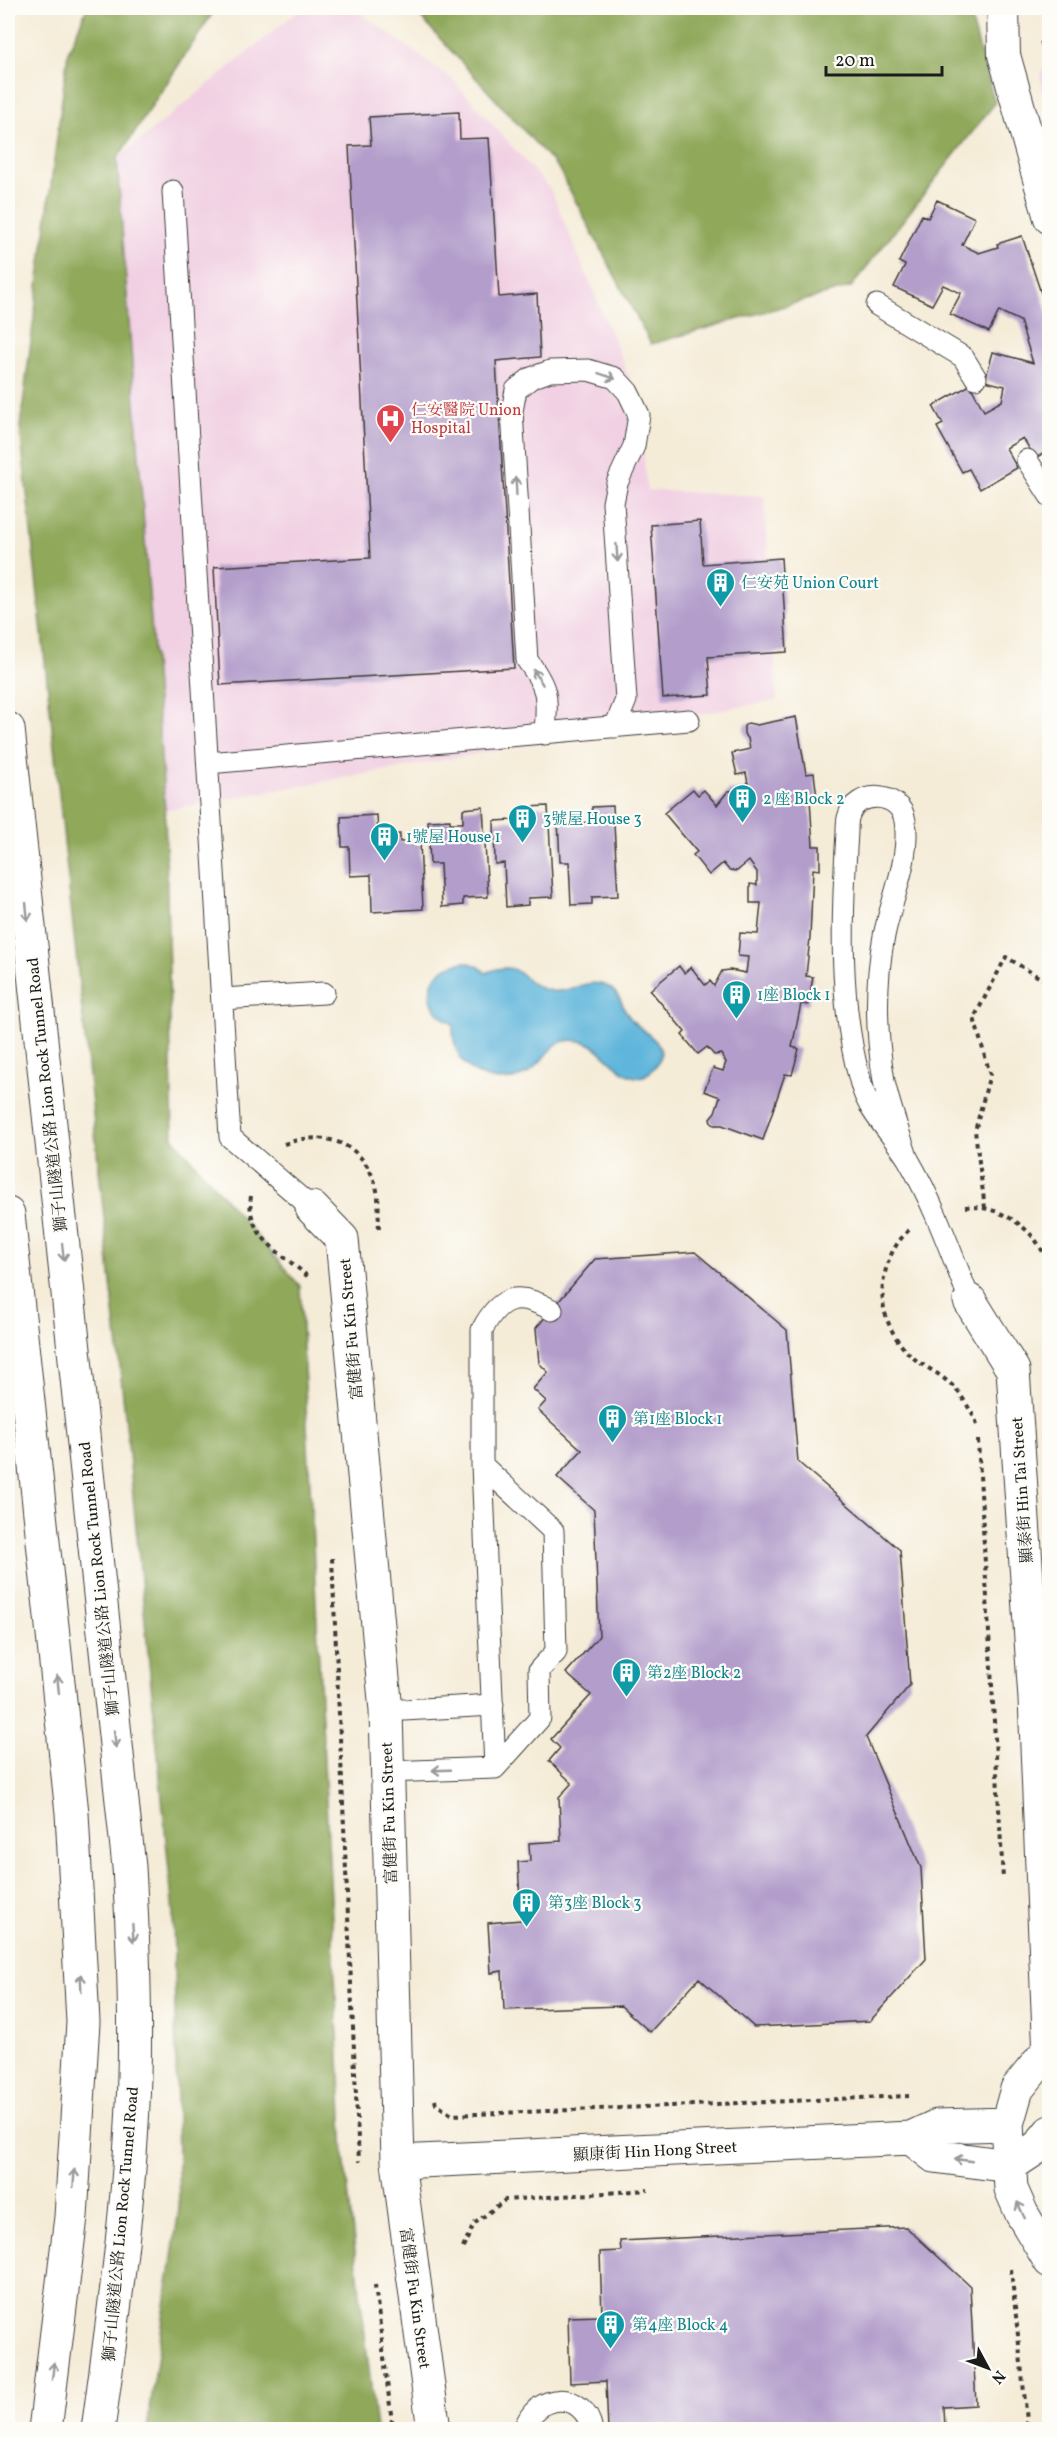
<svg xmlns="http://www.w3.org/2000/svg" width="1057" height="2437" font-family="Vollkorn,'Noto Serif TC',serif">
<rect width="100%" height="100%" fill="#fdfcf7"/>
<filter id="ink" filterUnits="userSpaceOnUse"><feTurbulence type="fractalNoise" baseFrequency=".0167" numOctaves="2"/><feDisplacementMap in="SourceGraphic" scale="12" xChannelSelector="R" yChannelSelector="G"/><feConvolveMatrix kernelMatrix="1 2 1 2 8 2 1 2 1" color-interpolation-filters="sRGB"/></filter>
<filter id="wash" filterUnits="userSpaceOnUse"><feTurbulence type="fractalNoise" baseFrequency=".008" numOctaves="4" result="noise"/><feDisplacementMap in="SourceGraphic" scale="24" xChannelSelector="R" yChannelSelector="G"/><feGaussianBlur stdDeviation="1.35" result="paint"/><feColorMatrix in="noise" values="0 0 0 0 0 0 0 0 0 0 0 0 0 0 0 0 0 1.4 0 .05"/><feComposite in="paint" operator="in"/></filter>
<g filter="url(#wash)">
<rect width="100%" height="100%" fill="#f5ecd8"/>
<path fill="#f1d0e3" d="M302,8H353L452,79L551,190L638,398L647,490L764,496L777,700L165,810L117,159Z
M1049,62H1050L1049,116L1040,76L1046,63Z"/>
<path fill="#8fa85a" stroke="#56623b" stroke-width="1.5" d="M87,8H216L117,159L165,810L173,1138L300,1286L344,2156L376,2429H147L179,2209L173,1913L127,1434L20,427L68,52Z
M412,8H968L995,103L851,287L651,344L558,168Z"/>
<path fill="#5eb5db" stroke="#3d687c" stroke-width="1.5" d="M466,962L478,966L486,973C524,956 521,987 551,991C570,994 586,978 604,985C621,991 621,1007 631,1019C643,1034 676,1044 653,1069C629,1096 606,1047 585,1042C548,1033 549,1061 526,1074C501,1087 468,1078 457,1051C453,1042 453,1033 453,1024C417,1006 426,965 466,962Z"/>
<g id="blocks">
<path fill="#b39ecb" d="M459,112L460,139L489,138L499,297L537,294L540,357L496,361L514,668L220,685L214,567L370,558L349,146L371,145L369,117Z
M937,200L975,218L962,245L979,253L998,247L997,244L1022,236L1050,320V450L1035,458L1023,438L1006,448L1017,468L980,489L969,469L962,472L937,427L943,424L933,406L970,385L984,411L1002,401L1005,386L985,381L993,352L1033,363L1020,321L999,311L989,332L950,314L961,293L943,285L932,305L894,287L905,265L899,262L922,215L928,218Z
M700,521L703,564L781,558L787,652L708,657L711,695L663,698L651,525Z
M796,717L806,774L814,773L817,798L810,800L813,846H820V870L813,869L810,938L806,976L813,977L808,1005L801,1004L792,1047L799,1049L792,1075L785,1074L763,1140L722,1125H714L711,1122L710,1118L715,1112L720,1097L704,1091L713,1068L723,1071L726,1062L721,1054L714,1055L707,1047L698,1054L682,1035L685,1032L650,990L679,966L684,973L691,967L705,985L710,981L714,986L722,971L730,970L746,973L748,957L738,956L740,933L758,934L761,903H750V884L757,885V872L749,861L737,871L729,870L723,863L709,875L693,855L697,852L664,813L693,789L698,795L704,790L717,805L728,791L749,789L746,773L737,775L732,753L750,749L748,738L744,734V726L748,723L757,725Z
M548,806L553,897L528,898V905L506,907L504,863L495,864L494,821L513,820V823H526L525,807Z
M613,806L618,896L592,897V904L571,905L569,862H560L558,820L578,819V823L592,822V807Z
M483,807L488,897L463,898V905L442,907L440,864H430L428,821L450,820V823H463V809Z
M377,815L378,835L400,834V842L420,841L423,909L372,912L371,875L350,876L349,847H342L341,817Z
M695,1252L787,1330L798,1462L900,1550L910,1685L866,1737L921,1868L926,1959L870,2021L754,2027L699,1978L650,2032L621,2006L504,2010L502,1971L491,1973L488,1923L521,1920L518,1862L530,1861L529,1843L561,1841L559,1797L572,1783L549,1761L560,1748L551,1739L591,1695L566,1673L599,1636L594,1510L557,1477L582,1450L538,1410L546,1401L533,1389L548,1372L539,1363L536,1328L595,1259Z
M906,2227L970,2286L976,2405L944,2407L945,2430H608L606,2381L570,2383L568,2317L602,2316L600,2252L621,2251L620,2241Z"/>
</g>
</g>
<g filter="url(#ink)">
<use href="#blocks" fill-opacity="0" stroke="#3d3b38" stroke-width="1.5"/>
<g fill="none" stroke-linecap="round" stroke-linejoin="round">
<defs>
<path id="service" d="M173,191L230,1137L312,1208
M877,305L963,357L976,378
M1027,460L1050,496
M545,734C547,697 550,691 527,660L512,411L516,390L531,378L550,371L588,370L615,378L628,392L639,415L634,446L617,483L613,503L626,700L615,727
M208,763L689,720
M222,999L324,993
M907,1157C899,1132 889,1106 884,1081C876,1034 875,983 884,936C891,900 911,858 905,821C901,791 855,789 848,818C847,822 847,828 847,832C842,913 838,1005 861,1084C869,1114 892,1133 908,1159C934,1204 951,1252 970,1301
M386,1711L493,1705
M495,1768L482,1465V1330C500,1295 518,1291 552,1310
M387,1772L495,1768L540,1718L539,1670L556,1652L553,1531L482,1465
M524,2430C535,2392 584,2389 592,2430"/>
<path id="pedestrian" d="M1003,8L1004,55L1050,218"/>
<path id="minor" d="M312,1208L342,1239L386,1711L398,2162L434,2430
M970,1301L1013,1370L1035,1699L1050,2057
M1048,2051L1017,2089L1007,2124L1011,2189L1022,2214L1050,2261
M911,2138L934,2156L1009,2166L1038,2147L1050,2132
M398,2162L911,2138L937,2126L1007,2124"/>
<path id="trunk" d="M8,729L129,1867C133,1936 136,2006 134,2076C131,2194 114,2312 98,2430
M8,1214L72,1813L83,2022L71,2217L45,2430"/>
</defs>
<use href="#service" stroke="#3d3b38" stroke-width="23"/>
<use href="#pedestrian" stroke="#3d3b38" stroke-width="34"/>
<use href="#minor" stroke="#3d3b38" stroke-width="35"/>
<use href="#trunk" stroke="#3d3b38" stroke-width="35"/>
<path stroke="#3d3b38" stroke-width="4" stroke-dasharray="4.5 4.5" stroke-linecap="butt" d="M1040,44L1050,41
M284,1144C323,1130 361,1141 375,1183C380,1197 378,1215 379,1230
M251,1196C245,1238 285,1254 309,1278
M965,1207C1003,1204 1043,1234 1050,1272
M985,1208L975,1131L990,1074L974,1018L1006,957L1050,984
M909,1230C895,1243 887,1260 884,1278C878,1306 890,1335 909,1354C920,1365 936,1371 947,1381C957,1388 964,1400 970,1410C973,1416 977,1420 977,1427
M978,1440L1003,1879
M332,1558L359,2162
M435,2100L436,2104L452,2115L909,2096
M463,2248L474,2224L505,2200L648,2190
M1011,2269L1028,2430
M375,2285L393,2430"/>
<use href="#service" stroke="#fff" stroke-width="21"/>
<use href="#pedestrian" stroke="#fff" stroke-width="32"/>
<use href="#minor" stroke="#fff" stroke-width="33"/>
<use href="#trunk" stroke="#fff" stroke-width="33"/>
</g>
<defs><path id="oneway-shaft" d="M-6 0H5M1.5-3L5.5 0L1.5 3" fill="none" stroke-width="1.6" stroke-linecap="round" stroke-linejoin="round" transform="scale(1.5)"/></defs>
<g stroke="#999">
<use href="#oneway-shaft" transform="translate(607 376) rotate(19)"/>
<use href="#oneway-shaft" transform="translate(516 486) rotate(-93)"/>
<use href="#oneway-shaft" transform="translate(617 553) rotate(86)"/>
<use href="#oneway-shaft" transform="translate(538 677) rotate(-121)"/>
<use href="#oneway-shaft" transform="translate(27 912) rotate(84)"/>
<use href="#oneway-shaft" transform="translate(63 1252) rotate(84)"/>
<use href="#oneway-shaft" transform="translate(58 1684) rotate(-96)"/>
<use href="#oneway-shaft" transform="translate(115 1739) rotate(84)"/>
<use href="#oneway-shaft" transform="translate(441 1770) rotate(178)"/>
<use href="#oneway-shaft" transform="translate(133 1933) rotate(86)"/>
<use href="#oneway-shaft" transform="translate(81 1983) rotate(-92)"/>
<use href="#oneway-shaft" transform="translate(963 2160) rotate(-172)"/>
<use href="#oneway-shaft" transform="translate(74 2178) rotate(-86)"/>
<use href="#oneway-shaft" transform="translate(1021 2210) rotate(-115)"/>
<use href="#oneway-shaft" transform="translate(53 2371) rotate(-83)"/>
</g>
</g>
<defs>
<symbol id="hospital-pin" viewBox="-11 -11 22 30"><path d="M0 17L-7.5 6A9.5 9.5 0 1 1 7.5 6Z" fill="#e0444e" stroke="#fdfcf7"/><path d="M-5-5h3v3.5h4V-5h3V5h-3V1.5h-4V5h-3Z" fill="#fff"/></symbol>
<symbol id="building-pin" viewBox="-11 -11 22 30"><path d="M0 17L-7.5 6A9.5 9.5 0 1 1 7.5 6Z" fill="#0f9aa8" stroke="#fdfcf7"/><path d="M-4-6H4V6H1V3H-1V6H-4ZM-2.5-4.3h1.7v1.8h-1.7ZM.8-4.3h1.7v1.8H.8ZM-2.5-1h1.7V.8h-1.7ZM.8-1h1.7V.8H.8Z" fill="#fff"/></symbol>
</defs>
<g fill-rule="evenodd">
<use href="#hospital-pin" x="374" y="402" width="33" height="45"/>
<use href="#building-pin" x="704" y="566" width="33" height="45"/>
<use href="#building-pin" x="726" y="782" width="33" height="45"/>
<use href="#building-pin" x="506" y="802" width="33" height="45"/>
<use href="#building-pin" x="368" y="820" width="33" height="45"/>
<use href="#building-pin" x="720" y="978" width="33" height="45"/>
<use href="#building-pin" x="596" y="1402" width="33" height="45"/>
<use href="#building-pin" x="610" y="1656" width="33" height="45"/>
<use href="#building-pin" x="510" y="1886" width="33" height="45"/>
<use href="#building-pin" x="594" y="2308" width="33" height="45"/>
</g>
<g text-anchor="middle" stroke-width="4.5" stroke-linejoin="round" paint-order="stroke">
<g font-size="16" fill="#be3a42" stroke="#fdfcf7" text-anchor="start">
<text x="411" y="415">仁安醫院 Union<tspan x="411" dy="18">Hospital</tspan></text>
</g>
<g font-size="16" fill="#0d838f" stroke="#fdfcf7" text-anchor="start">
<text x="741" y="588">仁安苑 Union Court</text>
<text x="763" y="804">2 座 Block 2</text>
<text x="543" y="824">3號屋 House 3</text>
<text x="406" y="842">1號屋 House 1</text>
<text x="757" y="1000">1座 Block 1</text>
<text x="633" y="1424">第1座 Block 1</text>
<text x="647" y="1678">第2座 Block 2</text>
<text x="548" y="1908">第3座 Block 3</text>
<text x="632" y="2330">第4座 Block 4</text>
</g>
<g font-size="16" fill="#1c1c1c" stroke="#fdfcf7">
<text transform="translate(46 1095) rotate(-96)" y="6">獅子山隧道公路 Lion Rock Tunnel Road</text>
<text transform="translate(350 1329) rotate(-95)" y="6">富健街 Fu Kin Street</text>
<text transform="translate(1021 1490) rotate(-94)" y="6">顯泰街 Hin Tai Street</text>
<text transform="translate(98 1579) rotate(-96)" y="6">獅子山隧道公路 Lion Rock Tunnel Road</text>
<text transform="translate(388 1813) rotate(-92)" y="6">富健街 Fu Kin Street</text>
<text transform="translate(655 2150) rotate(-3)" y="6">顯康街 Hin Hong Street</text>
<text transform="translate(120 2224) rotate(-85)" y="6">獅子山隧道公路 Lion Rock Tunnel Road</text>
<text transform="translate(416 2298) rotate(82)" y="6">富健街 Fu Kin Street</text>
</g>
</g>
<rect width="1057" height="2437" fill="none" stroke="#fdfcf7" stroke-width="30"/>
<g transform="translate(988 2368) rotate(131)" stroke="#fdfcf7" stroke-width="4.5" paint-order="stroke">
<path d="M0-4.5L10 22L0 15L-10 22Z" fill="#1c1c1c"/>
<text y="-9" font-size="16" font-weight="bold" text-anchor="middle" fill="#1c1c1c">N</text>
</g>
<path d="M826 66v9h116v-9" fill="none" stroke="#1c1c1c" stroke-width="3"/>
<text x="835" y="66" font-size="18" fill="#1c1c1c" stroke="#fdfcf7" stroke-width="4.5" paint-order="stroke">20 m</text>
</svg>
